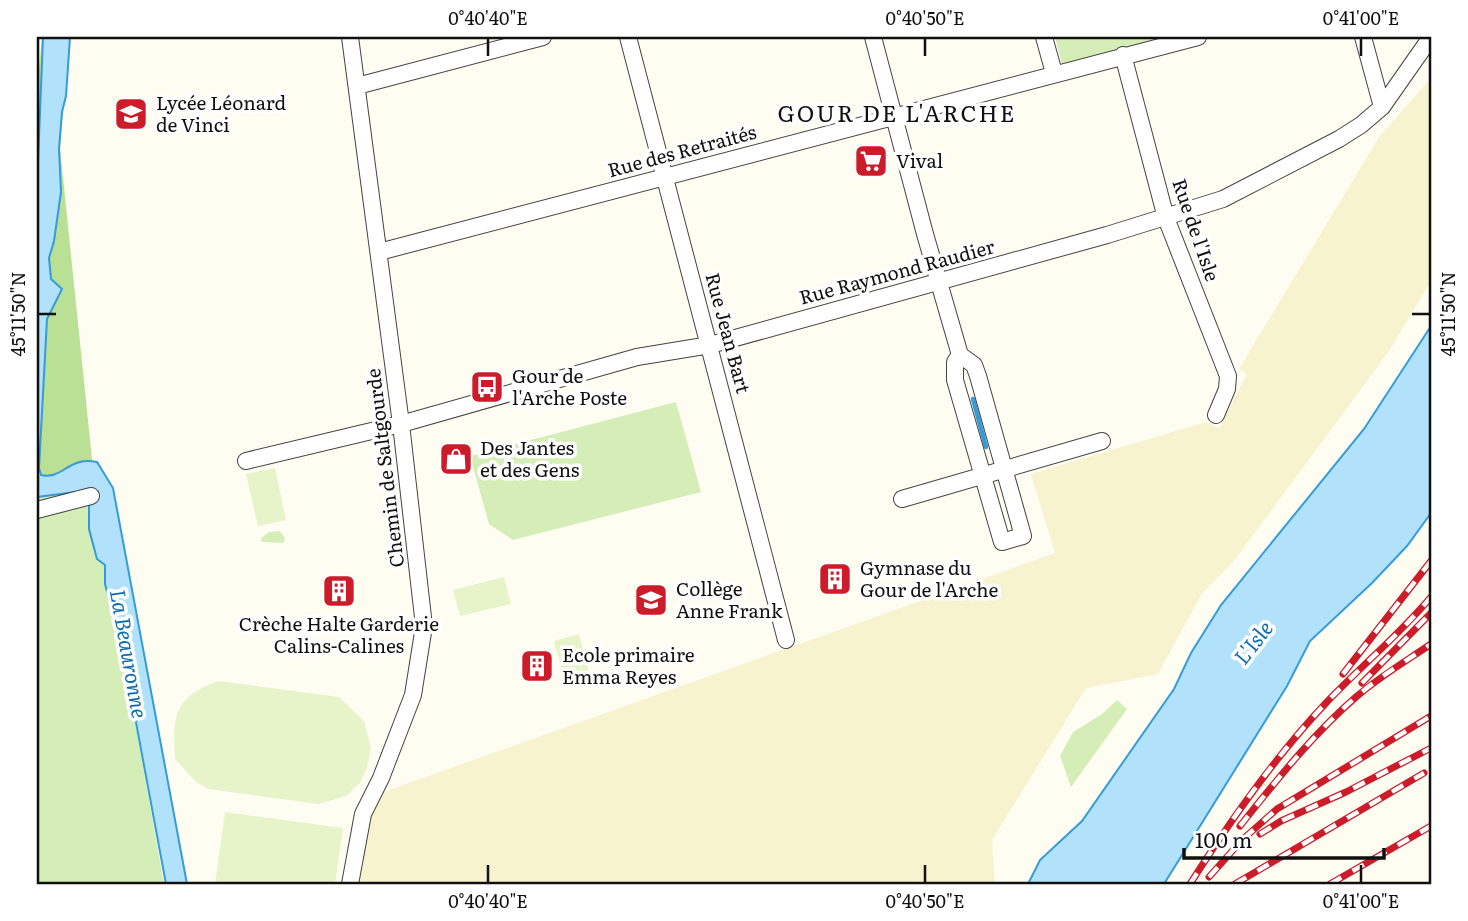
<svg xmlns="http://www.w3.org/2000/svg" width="1468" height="921" font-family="Literata,serif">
<rect width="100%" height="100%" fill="#fffcf2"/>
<path fill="#f8f3cf" d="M1431,78V281L1389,351L1342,415L1233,562L1201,595L1158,674L1086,688L992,840L995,884H358L370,819L381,794L389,790L1055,553L1031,474L1206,422L1219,428L1247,374L1239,369L1379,137Z"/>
<path fill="#d5eeb7" d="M1055,37H1165L1062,64Z
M676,402L701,492L513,540L489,524L470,456Z
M37,481L97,508L164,884H37Z
M280,531L285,538L283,543L262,542L261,538L269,532Z
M1117,700L1127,709L1071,787L1060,756L1073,732L1102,714Z"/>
<path fill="#b9e095" d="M42,37H69L60,148L97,508L37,481V90Z"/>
<path fill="#e7f4ca" d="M275,468L286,520L258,526L246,474Z
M504,577L511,604L460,616L453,590Z
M579,634L589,672L564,678L554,641Z
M219,681L339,697L364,721L371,748L367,768L360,783L346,796L329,801L318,804L208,789L196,782L175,759C172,717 174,696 219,681Z
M225,812L343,828L335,884H215Z"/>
<path fill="#b2e2fb" stroke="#339cd9" stroke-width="2" d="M43,37H70L66,96L62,112L59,149L61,192L54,241L49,258L51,279L62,289L47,319L39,468L41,475C63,480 68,456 97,462L113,488L187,884H166L125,663L105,584V565L97,559L89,529V498L75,492L37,497V187Z
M1431,326V513L1407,546L1372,583L1310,641L1287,686L1164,884H1028L1040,860L1082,821L1174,689L1191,653L1221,605L1364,429Z"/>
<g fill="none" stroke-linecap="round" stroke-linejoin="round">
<path stroke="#339cd9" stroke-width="4.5" d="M973,399L986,447"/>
<defs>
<path id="street" d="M628,37L786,640
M873,37L925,234L960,355L955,362V380L1002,542L1023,536L978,376L974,365L960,355
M1044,37L1054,73
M1363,37L1382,107
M1123,55L1166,218L1228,376L1227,389L1216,415
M357,86L543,37
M379,252L1198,37
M246,461L401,424L637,357L710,345L1107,235L1223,199L1339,139L1361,125L1382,107L1431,37
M902,499L1102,441
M37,510L91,496
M350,884L363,814L381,778L413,695L424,626L401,424L350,37"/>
</defs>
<use href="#street" stroke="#434343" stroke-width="18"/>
<use href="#street" stroke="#fff" stroke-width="16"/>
<defs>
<path id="rail" d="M1343,674L1431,561
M1362,683L1431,613
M1240,826C1276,781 1312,735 1356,697C1379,677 1406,661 1431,644
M1260,834L1281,821L1346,792L1431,748
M1209,877L1242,840L1277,809L1431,716
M1190,884C1230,821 1274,758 1325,704C1359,668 1399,635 1431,597
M1235,884L1424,773
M1330,884L1431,826"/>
</defs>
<use href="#rail" stroke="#cc1b29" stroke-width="7"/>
<use href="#rail" stroke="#fff" stroke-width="4.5" stroke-dasharray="13" stroke-linecap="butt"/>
</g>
<path fill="none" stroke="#101010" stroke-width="2.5" d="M488,38V56M925,38V56M1361,38V56M38,314H56M1412,314H1430M488,865V883M925,865V883M1361,865V883"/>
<defs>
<symbol id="school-square" viewBox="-11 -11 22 22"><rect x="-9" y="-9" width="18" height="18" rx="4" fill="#cc1b29" stroke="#fff"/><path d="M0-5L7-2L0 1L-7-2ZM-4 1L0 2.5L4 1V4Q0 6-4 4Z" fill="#fff"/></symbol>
<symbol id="supermarket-square" viewBox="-11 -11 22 22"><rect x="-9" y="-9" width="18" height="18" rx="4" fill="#cc1b29" stroke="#fff"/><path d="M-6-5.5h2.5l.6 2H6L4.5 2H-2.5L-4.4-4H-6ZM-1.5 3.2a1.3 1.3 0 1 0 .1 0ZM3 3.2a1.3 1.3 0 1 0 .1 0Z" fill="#fff"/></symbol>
<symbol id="bus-square" viewBox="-11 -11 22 22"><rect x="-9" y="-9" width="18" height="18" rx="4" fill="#cc1b29" stroke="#fff"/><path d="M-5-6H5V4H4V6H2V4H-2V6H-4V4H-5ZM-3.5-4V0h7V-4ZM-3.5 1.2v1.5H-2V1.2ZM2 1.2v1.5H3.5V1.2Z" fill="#fff"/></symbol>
<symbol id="shop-square" viewBox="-11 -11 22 22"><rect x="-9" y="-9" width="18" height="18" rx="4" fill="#cc1b29" stroke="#fff"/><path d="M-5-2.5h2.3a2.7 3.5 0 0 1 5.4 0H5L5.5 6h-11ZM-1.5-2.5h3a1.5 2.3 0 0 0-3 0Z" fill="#fff"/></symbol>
<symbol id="building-square" viewBox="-11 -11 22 22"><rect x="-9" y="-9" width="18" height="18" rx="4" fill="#cc1b29" stroke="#fff"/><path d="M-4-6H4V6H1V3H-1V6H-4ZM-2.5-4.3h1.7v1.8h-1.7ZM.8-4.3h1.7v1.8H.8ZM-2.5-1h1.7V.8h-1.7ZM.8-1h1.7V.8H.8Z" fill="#fff"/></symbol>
</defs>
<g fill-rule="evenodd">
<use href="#school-square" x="112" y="95" width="38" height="38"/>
<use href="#supermarket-square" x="852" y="142" width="38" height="38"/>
<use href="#bus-square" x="468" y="368" width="38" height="38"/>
<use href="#shop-square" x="437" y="440" width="38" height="38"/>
<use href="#building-square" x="816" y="560" width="38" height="38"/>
<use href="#building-square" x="320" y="572" width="38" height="38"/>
<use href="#school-square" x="632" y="581" width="38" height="38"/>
<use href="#building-square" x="518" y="647" width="38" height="38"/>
</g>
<g text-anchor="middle" stroke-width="7" stroke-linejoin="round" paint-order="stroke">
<g font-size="19" fill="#101010" stroke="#fff" text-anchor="start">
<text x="156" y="110">Lycée Léonard<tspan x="156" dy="22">de Vinci</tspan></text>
<text x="896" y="168">Vival</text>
<text x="512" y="383">Gour de<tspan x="512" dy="22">l'Arche Poste</tspan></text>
<text x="480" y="455">Des Jantes<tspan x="480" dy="22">et des Gens</tspan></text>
<text x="860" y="575">Gymnase du<tspan x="860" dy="22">Gour de l'Arche</tspan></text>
<text x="676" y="596">Collège<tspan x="676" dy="22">Anne Frank</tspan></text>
<text x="339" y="631" text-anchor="middle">Crèche Halte Garderie<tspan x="339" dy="22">Calins-Calines</tspan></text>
<text x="562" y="662">Ecole primaire<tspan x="562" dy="22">Emma Reyes</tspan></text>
</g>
<g font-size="19" fill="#101010" stroke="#fff">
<text transform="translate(682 151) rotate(-15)" y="7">Rue des Retraités</text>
<text transform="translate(1196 230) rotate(71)" y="7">Rue de l'Isle</text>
<text transform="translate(897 272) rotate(-15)" y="7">Rue Raymond Raudier</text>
<text transform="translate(728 333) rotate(75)" y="7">Rue Jean Bart</text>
<text transform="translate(385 468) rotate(-97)" y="7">Chemin de Saltgourde</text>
</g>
<g font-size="21" font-style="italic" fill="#0d6cad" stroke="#fff">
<text transform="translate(1254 643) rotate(-52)" y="7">L'Isle</text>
<text transform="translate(128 654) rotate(80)" y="7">La Beauronne</text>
</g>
<g font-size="23" letter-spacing="2" fill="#101010" stroke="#fff">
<text x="897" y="122">GOUR DE L'ARCHE</text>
</g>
</g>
<rect width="1468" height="921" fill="none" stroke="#ffffff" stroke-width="77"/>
<path d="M1184 848v10h200v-10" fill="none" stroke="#101010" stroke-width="3.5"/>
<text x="1195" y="848" font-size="21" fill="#101010" stroke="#ffffff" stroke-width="5" paint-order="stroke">100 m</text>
<rect x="38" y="38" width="1392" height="845" fill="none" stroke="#101010" stroke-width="2.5"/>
<g font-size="18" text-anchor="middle" fill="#101010">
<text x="488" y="25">0°40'40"E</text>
<text x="925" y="25">0°40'50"E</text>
<text x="1361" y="25">0°41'00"E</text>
<text transform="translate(19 314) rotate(-90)" y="6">45°11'50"N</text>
<text transform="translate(1449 314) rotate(-90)" y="6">45°11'50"N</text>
<text x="488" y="908">0°40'40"E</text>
<text x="925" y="908">0°40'50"E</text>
<text x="1361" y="908">0°41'00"E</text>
</g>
</svg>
